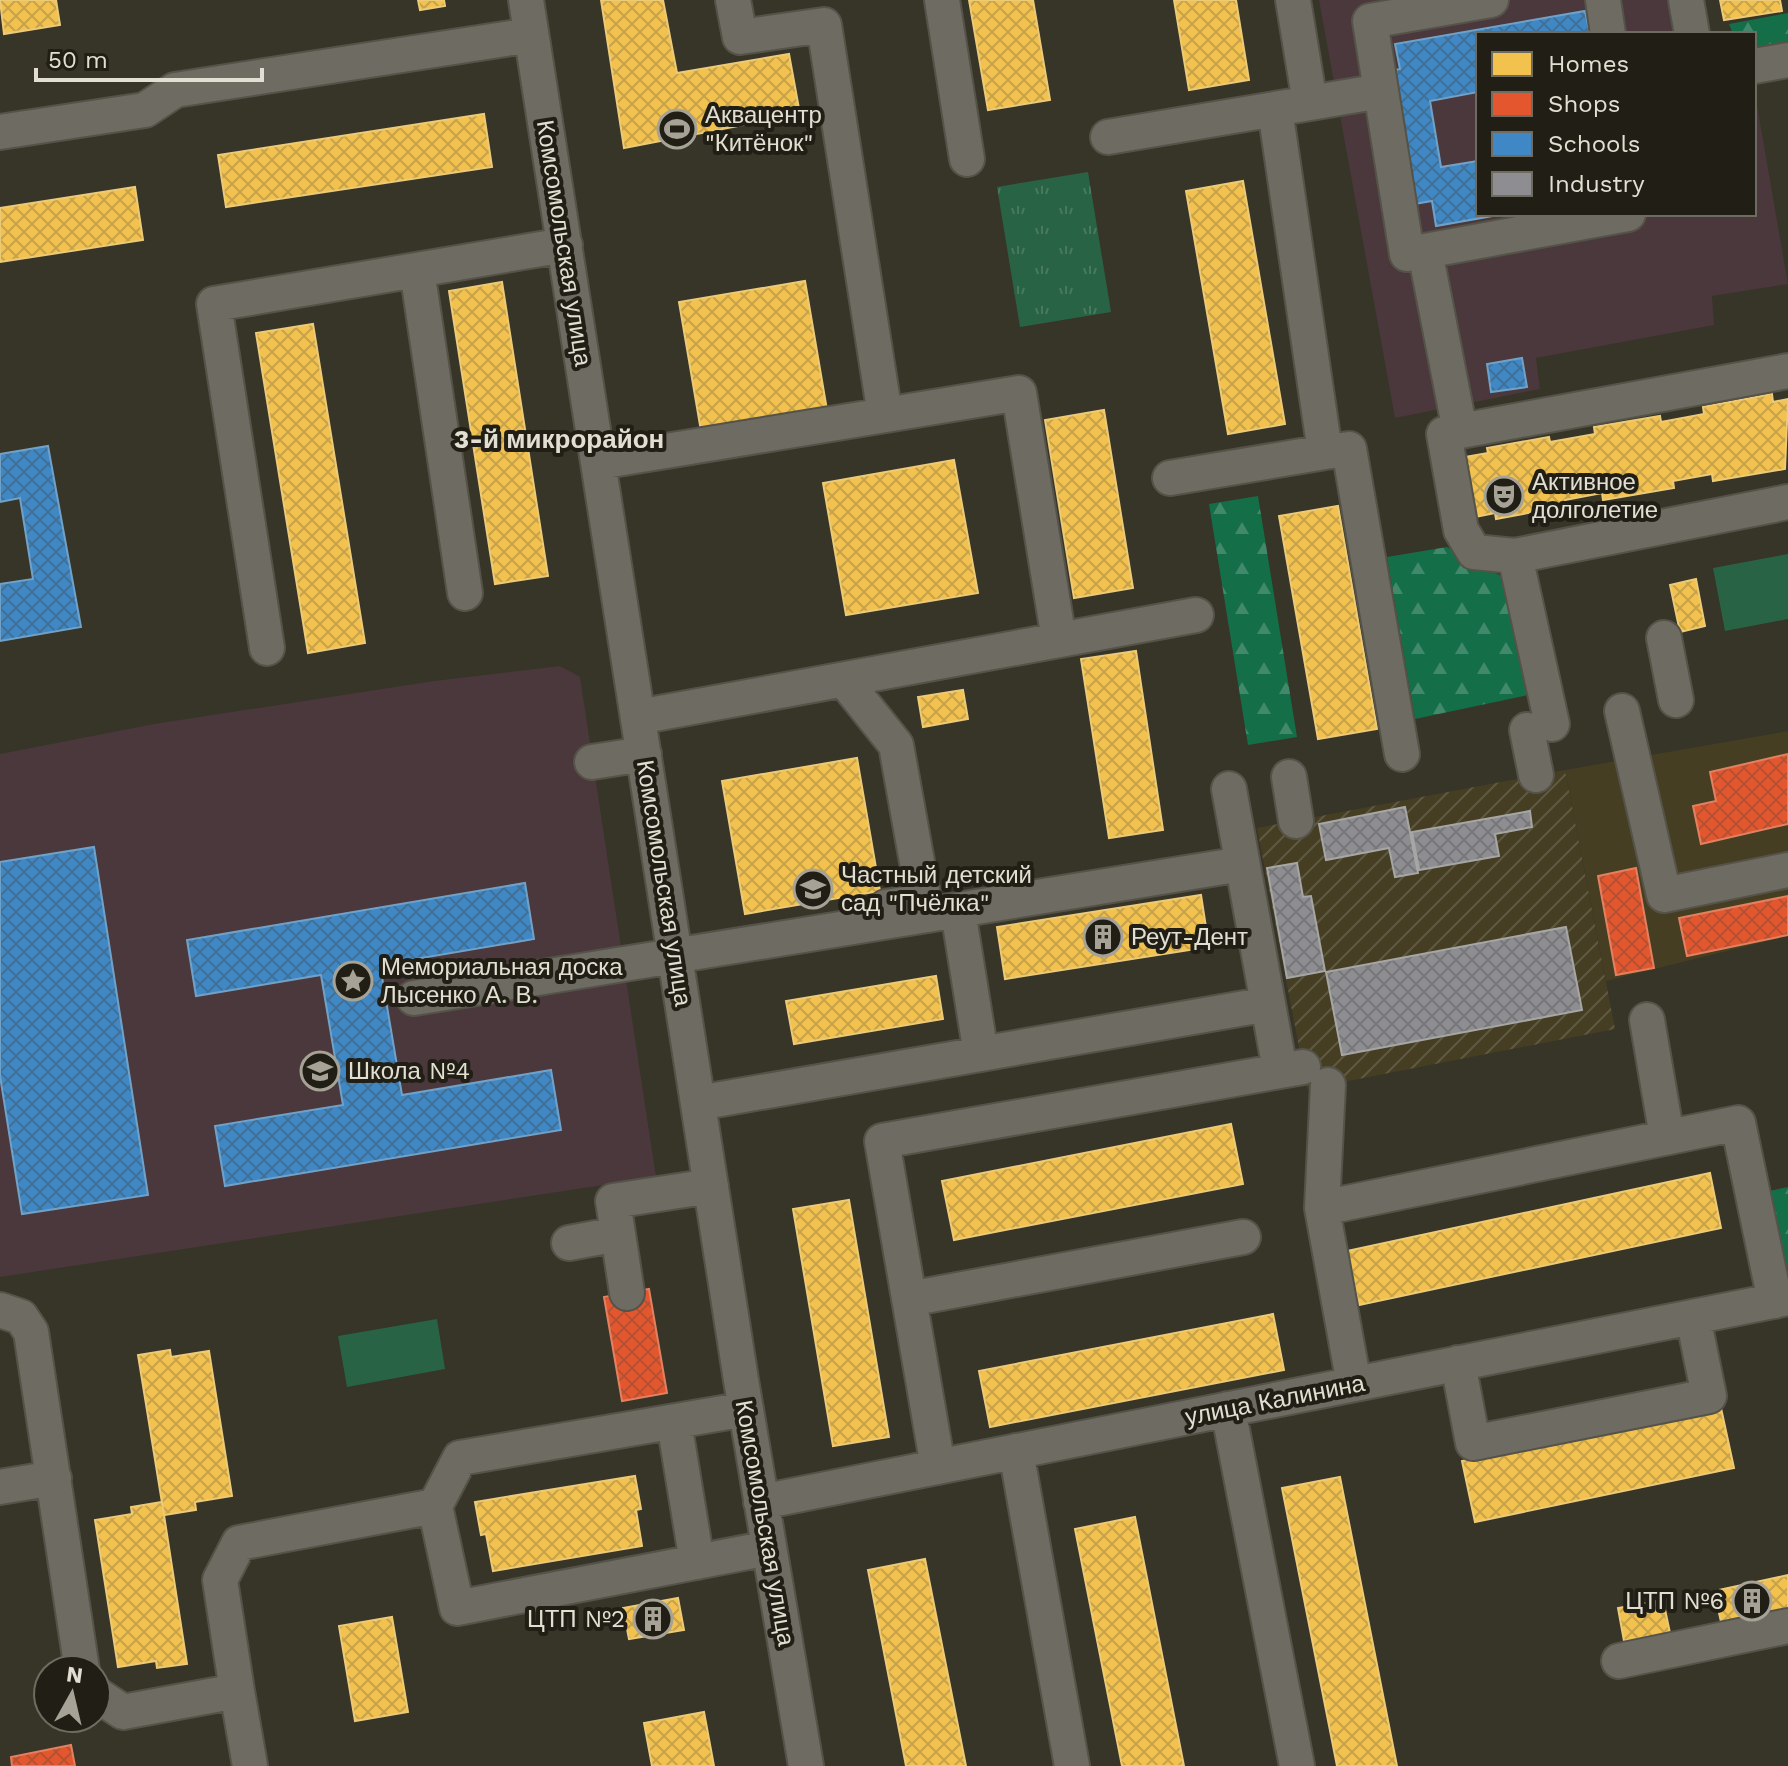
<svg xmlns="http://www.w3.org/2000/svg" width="1788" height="1766" font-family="'Work Sans',sans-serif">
<defs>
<pattern id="industrial-furrows" width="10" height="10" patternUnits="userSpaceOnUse" patternTransform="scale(2)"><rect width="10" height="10" fill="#453e23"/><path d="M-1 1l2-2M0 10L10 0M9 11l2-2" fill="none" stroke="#605942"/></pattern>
<pattern id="grass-tufts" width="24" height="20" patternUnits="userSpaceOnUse" patternTransform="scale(2)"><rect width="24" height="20" fill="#296345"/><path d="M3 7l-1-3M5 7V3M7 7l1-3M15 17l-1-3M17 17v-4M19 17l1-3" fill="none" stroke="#48795f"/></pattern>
<pattern id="forest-firs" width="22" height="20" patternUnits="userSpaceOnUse" patternTransform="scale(2)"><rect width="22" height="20" fill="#146e48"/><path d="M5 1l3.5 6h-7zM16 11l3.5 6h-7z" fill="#41896a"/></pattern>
<pattern id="homes-cross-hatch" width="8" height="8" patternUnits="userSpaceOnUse" patternTransform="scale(2)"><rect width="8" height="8" fill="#f2c14e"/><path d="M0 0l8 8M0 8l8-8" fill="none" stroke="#c6a24a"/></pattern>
<pattern id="shops-cross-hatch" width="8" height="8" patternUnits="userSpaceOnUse" patternTransform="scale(2)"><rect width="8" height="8" fill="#e4572e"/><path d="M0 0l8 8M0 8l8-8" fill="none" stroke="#b45133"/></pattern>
<pattern id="schools-cross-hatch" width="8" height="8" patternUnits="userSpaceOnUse" patternTransform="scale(2)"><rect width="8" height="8" fill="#3f88c5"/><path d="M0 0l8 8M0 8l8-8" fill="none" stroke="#417096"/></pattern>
<pattern id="industry-cross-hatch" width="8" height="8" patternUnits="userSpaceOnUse" patternTransform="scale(2)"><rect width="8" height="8" fill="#8d8d92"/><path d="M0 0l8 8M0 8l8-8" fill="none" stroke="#777779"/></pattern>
</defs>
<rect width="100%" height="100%" fill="#373428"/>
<path fill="#453e23" d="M1788,731V936L1606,981L1565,770Z"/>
<path fill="url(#industrial-furrows)" d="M1565,770L1615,1029L1307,1089L1257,828Z"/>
<path fill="#4a383c" d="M1319,0H1679L1685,34H1478V214H1754V88L1788,284L1712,296L1714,325L1536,358L1540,389L1395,418Z
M560,666L580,677L656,1177L0,1277V754L154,724L434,681Z"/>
<path fill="url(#grass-tufts)" d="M1088,172L1111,312L1020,327L997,187Z"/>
<path fill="url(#forest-firs)" d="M1788,13V53L1754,60V34H1733L1729,24Z
M1258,496L1297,737L1248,745L1209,504Z
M1447,547L1501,576L1528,695L1415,719L1387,557Z
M1788,1187V1268H1785L1769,1191Z"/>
<path fill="#296345" d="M1788,554V619L1725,631L1713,568Z
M437,1319L445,1369L347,1387L338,1336Z"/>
<path fill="url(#homes-cross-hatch)" stroke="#edca76" stroke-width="2" d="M0,0H56L60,25L4,34Z
M418,0H444L445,6L420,10Z
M601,0H663L677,73L789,54L800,114L624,148Z
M969,0H1033L1050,100L988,110Z
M1174,0H1236L1249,80L1189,90Z
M1720,0H1780L1782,11L1724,20Z
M484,114L492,167L226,207L218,155Z
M1243,181L1285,424L1228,434L1186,191Z
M135,187L143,240L0,262V208Z
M805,281L827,410L701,431L679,302Z
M502,282L548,576L495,584L449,291Z
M313,324L365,643L308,653L256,333Z
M1772,394L1773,402L1788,399L1785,469L1713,481L1712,474L1673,481L1674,488L1603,500L1602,493L1565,500L1566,506L1496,519L1495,513L1470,518L1459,458L1488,453L1487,448L1549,437L1550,442L1595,434L1594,427L1660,416L1661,422L1704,414L1703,407Z
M1104,410L1133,588L1074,598L1045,420Z
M954,460L978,593L846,615L823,483Z
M1338,506L1377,729L1318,739L1279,516Z
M1696,579L1705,626L1680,632L1670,585Z
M1136,651L1163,830L1109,838L1081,659Z
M963,690L968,719L923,727L918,697Z
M857,758L880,891L745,914L722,781Z
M1201,895L1209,947L1005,979L997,927Z
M936,976L943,1019L794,1044L786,1001Z
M1231,1124L1243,1184L954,1240L942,1181Z
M1710,1173L1721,1228L1359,1305L1347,1251Z
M849,1200L889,1437L833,1446L793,1209Z
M1273,1314L1284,1370L990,1427L979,1371Z
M170,1350L171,1357L209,1351L232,1496L195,1502L196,1510L164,1515L138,1355Z
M1721,1408L1734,1468L1475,1522L1462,1461Z
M635,1476L641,1509L636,1510L642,1546L493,1571L486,1534L481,1535L475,1502Z
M1340,1477L1397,1766H1337L1282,1488Z
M162,1502L187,1664L157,1668L156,1661L118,1667L95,1520L132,1514L131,1507Z
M1135,1517L1184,1766H1122L1075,1529Z
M925,1559L966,1766H906L868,1570Z
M1788,1575V1611L1722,1626L1714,1591Z
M678,1598L684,1630L629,1639L623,1608Z
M1663,1600L1670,1633L1624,1641L1618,1608Z
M392,1617L408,1712L355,1721L339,1626Z
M704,1712L714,1766H652L644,1723Z"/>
<path fill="url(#shops-cross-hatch)" stroke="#e3805f" stroke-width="2" d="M1788,754V824L1701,844L1693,806L1716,801L1710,772Z
M1636,868L1654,968L1616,975L1598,876Z
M1788,896V935L1687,956L1679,918Z
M649,1289L667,1393L622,1401L604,1297Z
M71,1745L75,1766H12L11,1757Z"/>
<path fill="url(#schools-cross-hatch)" stroke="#70a2c9" stroke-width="2" d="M1585,11L1590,34H1478V92L1430,101L1441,167L1478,161V214H1504L1436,226L1432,201L1414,204L1391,71L1400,69L1395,44Z
M1522,358L1527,387L1491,392L1487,364Z
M48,446L81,627L0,641V584L33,579L20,498L0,502V454Z
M94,847L148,1195L22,1214L0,1076V862Z
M525,883L534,939L380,965L402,1095L551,1070L561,1130L225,1186L215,1126L343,1105L321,975L196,996L187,940Z"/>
<path fill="url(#industry-cross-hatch)" stroke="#a6a6a5" stroke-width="2" d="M1405,807L1418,873L1395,877L1389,848L1326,860L1319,824Z
M1530,811L1532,827L1495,834L1499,856L1419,870L1412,832Z
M1297,863L1303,897L1311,896L1325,971L1287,978L1267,868Z
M1566,927L1582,1010L1342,1055L1326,972Z"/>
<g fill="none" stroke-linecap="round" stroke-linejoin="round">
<defs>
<path id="minor" d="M526,0L741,1380L806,1766
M733,0L740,37L824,25L885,415
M942,0L967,159
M1603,0L1608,34
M1686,0L1692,34
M1754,66L1788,60
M1381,91L1370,21L1491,0
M1310,103L1381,91L1407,254L1425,251
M0,132L145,110L175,90L531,35
M1108,137L1310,103L1293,0
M417,270L465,593
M1460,431L1425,251L1628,214
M1325,452L1349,449L1402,754
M599,462L1019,393L1059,640
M1170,478L1325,452L1275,109
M1515,556L1474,552L1461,530L1444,434L1788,371
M1664,638L1676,700
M267,648L214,304L565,245
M844,680L896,745L924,901L886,907
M1622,711L1664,895L1788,870
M638,717L1196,615
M1552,724L1515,556L1788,502
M1527,730L1536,775
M592,762L644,754
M1289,777L1296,821
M1229,789L1280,1070
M958,911L981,1054
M414,998L1242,864
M1647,1020L1667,1137
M1328,1085L1322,1208L1354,1384
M698,1103L1268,1004
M1322,1208L1738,1123L1775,1301
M569,1243L618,1234
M627,1293L613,1201L711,1186
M909,1299L1243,1237
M0,1310L21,1317L31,1332L82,1670
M1458,1363L1473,1443L1709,1396L1693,1317
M746,1409L460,1458L435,1506L457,1608L769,1548
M1228,1409L1297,1766
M674,1422L697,1562
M1016,1451L1072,1766
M938,1467L882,1141L1303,1067
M0,1487L54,1478
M761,1502L1788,1298
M1619,1661L1788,1626
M237,1691L250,1766
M96,1694L123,1712L237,1691L220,1580L239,1543L435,1506"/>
</defs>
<use href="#minor" stroke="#555248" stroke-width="38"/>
<use href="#minor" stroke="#6d6b62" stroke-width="34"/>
</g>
<defs>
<symbol id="stadium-ring" viewBox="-11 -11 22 22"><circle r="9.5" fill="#211f15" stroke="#a6a396" stroke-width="1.5"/><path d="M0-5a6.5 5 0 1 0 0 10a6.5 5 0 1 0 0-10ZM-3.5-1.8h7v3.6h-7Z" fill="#a6a396"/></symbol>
<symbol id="theatre-ring" viewBox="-11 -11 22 22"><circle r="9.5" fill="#211f15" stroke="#a6a396" stroke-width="1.5"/><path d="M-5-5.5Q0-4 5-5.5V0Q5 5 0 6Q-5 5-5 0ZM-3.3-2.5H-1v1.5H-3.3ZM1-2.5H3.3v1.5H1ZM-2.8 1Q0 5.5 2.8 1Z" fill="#a6a396"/></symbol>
<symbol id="school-ring" viewBox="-11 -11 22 22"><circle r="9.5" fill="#211f15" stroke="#a6a396" stroke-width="1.5"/><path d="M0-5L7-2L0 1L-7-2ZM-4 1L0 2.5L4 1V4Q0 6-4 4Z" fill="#a6a396"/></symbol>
<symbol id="building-ring" viewBox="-11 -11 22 22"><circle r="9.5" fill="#211f15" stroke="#a6a396" stroke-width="1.5"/><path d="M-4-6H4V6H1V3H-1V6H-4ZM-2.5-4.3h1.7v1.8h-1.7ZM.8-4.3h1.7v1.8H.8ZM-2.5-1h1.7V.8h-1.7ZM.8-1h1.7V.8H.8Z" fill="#a6a396"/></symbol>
<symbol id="sight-ring" viewBox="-11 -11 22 22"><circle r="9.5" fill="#211f15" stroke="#a6a396" stroke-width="1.5"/><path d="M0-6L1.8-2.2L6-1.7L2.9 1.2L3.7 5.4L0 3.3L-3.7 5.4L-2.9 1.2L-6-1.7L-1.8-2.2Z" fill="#a6a396"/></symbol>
</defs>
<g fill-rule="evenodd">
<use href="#stadium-ring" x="655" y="107" width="44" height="44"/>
<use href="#theatre-ring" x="1482" y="474" width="44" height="44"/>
<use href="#school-ring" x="791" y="867" width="44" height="44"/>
<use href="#building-ring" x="1081" y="915" width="44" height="44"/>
<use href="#sight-ring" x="331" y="959" width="44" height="44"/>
<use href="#school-ring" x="298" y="1049" width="44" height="44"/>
<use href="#building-ring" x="1730" y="1579" width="44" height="44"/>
<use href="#building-ring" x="631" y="1597" width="44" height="44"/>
</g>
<g text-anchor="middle" stroke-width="8" stroke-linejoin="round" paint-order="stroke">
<g font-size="24" fill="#e2dfd2" stroke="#211f15" text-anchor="start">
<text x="705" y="123">Аквацентр<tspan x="705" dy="28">"Китёнок"</tspan></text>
<text x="1532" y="490">Активное<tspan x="1532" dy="28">долголетие</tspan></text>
<text x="841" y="883">Частный детский<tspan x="841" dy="28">сад "Пчёлка"</tspan></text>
<text x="1131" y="945">Реут-Дент</text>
<text x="381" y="975">Мемориальная доска<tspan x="381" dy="28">Лысенко А. В.</tspan></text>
<text x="348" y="1079">Школа №4</text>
<text x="1724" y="1609" text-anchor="end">ЦТП №6</text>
<text x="625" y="1627" text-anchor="end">ЦТП №2</text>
</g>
<g font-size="24" fill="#e2dfd2" stroke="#211f15">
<text transform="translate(564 243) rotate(81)" y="8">Комсомольская улица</text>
<text transform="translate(664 883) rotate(81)" y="8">Комсомольская улица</text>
<text transform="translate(1275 1400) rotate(-11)" y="8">улица Калинина</text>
<text transform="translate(765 1523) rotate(80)" y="8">Комсомольская улица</text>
</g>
<g font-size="26" font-weight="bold" fill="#e2dfd2" stroke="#211f15">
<text x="559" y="448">3-й микрорайон</text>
</g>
</g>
<rect x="1476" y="32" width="280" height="184" fill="#211f15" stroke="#6e6c61" stroke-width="2"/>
<rect x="1492" y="52" width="40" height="24" fill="#f2c14e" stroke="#6e6c61" stroke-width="2"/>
<text x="1548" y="72" font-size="24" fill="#e2dfd2">Homes</text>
<rect x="1492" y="92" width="40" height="24" fill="#e4572e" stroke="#6e6c61" stroke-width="2"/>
<text x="1548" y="112" font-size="24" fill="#e2dfd2">Shops</text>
<rect x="1492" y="132" width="40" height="24" fill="#3f88c5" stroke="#6e6c61" stroke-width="2"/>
<text x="1548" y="152" font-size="24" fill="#e2dfd2">Schools</text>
<rect x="1492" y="172" width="40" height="24" fill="#8d8d92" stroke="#6e6c61" stroke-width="2"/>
<text x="1548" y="192" font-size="24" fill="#e2dfd2">Industry</text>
<g transform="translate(72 1694) rotate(8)"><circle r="38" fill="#211f15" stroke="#6e6c61" stroke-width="2"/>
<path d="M0-6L14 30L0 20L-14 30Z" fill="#a6a396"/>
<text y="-12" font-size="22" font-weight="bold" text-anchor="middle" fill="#e2dfd2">N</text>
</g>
<path d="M36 68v12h226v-12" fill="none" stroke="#e2dfd2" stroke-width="4"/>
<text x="48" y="68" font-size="24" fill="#e2dfd2" stroke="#211f15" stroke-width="6" paint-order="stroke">50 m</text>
</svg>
